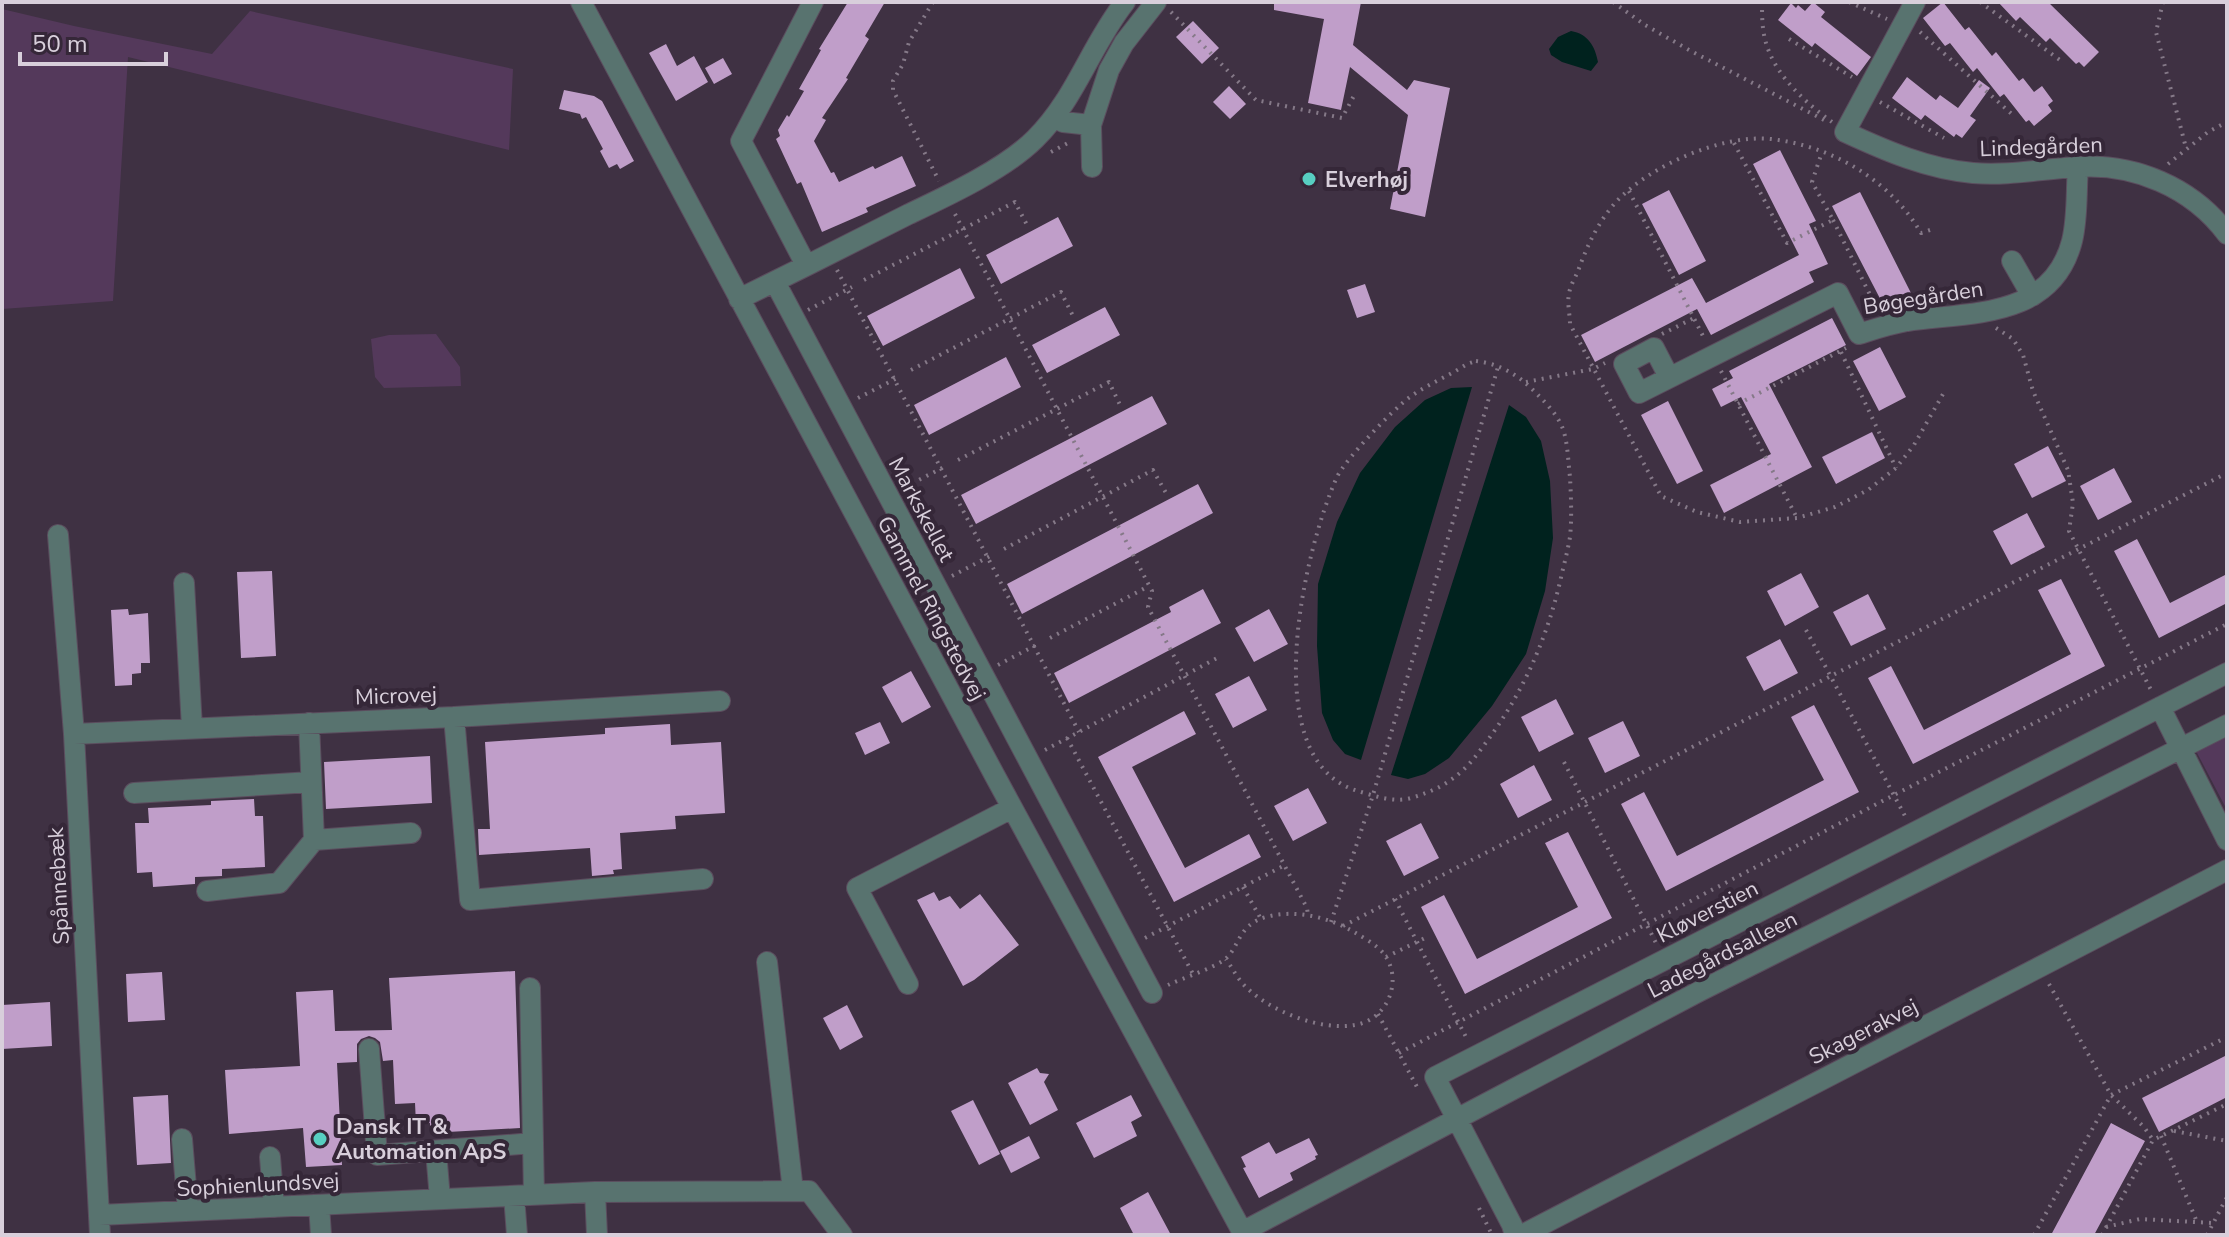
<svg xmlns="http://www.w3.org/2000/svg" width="2229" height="1237" font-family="'Nunito Sans',sans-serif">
<rect width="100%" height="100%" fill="#3f3143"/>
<path fill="#54395b" d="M2,9L74,26L212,54L250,11L513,69L509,150L128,57L113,301L2,309Z
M389,335L436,334L460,367L461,386L384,388L375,377L371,339Z
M2227,733V810L2195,749Z"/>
<path fill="#00221e" d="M1571,31C1588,34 1595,46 1598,62L1591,71L1562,62L1551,55L1549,49L1558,37Z
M1472,387L1361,760L1345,754L1333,740L1322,713L1317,646L1318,584L1337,522L1360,473L1395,427L1425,400L1451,388Z
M1509,405L1526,417L1541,441L1550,481L1553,538L1545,591L1526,654L1492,706L1449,758L1425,774L1408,779L1391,775Z"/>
<path fill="#c09ec9" d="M848,2H885L865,36L869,39L846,78L848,79L822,118L826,120L814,141L831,173L834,172L839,182L873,166L875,169L902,156L916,186L866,208L868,212L822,232L801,182L797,184L776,139L780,136L778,130L787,115L789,117L804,91L799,89L821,50L819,49Z
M1274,2H1361L1353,45L1407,90L1414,80L1450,88L1425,217L1390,209L1408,115L1350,67L1341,110L1308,103L1324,19L1274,10Z
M1813,2L1825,12L1821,17L1871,57L1857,76L1815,43L1812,47L1778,20L1791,3L1796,8L1798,5L1805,11Z
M1943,2L1965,30L1969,27L1992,56L1996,52L2019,81L2023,78L2034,92L2042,86L2053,101L2048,105L2052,111L2034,126L2029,120L2026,122L2004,94L2000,97L1977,68L1973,72L1950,43L1945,46L1923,18Z
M1998,2H2048L2099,52L2084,67L2079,62L2076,64L2050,38L2046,42L2020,17L2016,21Z
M1193,21L1219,48L1202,64L1176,37Z
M666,44L677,66L694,56L708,82L676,101L649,53Z
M723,58L732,74L714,84L705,68Z
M1907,77L1936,100L1940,95L1958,108L1979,80L1990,88L1970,116L1976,120L1962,138L1956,134L1954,137L1925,115L1921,120L1892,98Z
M1229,86L1246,104L1230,119L1213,102Z
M564,90L594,96L602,101L634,161L620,169L617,164L609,168L600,151L603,149L586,117L582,119L580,114L559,109Z
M1780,150L1816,221L1809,224L1828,264L1809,272L1814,282L1711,335L1697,309L1595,362L1581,335L1692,278L1706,303L1799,255L1753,164Z
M1669,190L1706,261L1679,275L1642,204Z
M1860,192L1914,299L1887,312L1832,206Z
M1058,217L1073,246L1001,284L986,255Z
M960,268L975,298L883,346L867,316Z
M1365,284L1375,312L1357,318L1347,290Z
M1105,307L1120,335L1047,373L1032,345Z
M1832,318L1846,345L1769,384L1812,467L1724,513L1710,485L1771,454L1741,397L1721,407L1712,389L1733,378L1729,371Z
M1880,347L1906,397L1879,411L1853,361Z
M1006,357L1021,387L929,435L914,405Z
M1152,396L1167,424L976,524L961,495Z
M1668,401L1703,471L1677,484L1641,415Z
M1872,432L1885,458L1836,484L1822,457Z
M2048,446L2066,481L2032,498L2014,464Z
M2114,468L2132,502L2098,520L2080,486Z
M1198,484L1213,513L1022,614L1007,584Z
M2027,513L2045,547L2011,565L1993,531Z
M2137,539L2170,603L2227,574V603L2159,638L2114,551Z
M272,571L276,656L241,658L237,572Z
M1801,573L1819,607L1785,626L1767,591Z
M2061,579L2105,666L1913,764L1868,678L1891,666L1924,730L2071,654L2038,590Z
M1203,589L1221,623L1069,703L1054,673L1171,612L1169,607Z
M1868,594L1886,629L1851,646L1833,612Z
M128,609L129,615L148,613L150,663H141V673L132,674V685L115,686L111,610Z
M1269,609L1288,644L1254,662L1235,628Z
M1780,639L1798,673L1764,691L1746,657Z
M911,671L931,707L902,723L882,687Z
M1249,676L1267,710L1233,728L1215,694Z
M1556,699L1574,734L1539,752L1521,717Z
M1814,705L1859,792L1666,891L1621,804L1644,792L1677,856L1824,780L1791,717Z
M1184,711L1196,734L1132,767L1185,868L1249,834L1261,857L1174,902L1098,757Z
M1623,721L1640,756L1605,773L1588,738Z
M880,722L890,743L865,755L855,733Z
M670,724L671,745L721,742L725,813L675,816L676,829L620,833L622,869L613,870L614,874L592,876L590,848L479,855L478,829H490L485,742L605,734V728Z
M430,756L432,803L326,809L324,762Z
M1534,765L1552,800L1518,818L1500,784Z
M1308,788L1327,823L1293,841L1274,806Z
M254,799L255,816H263L265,867L222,869V876L195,877V884L153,887L152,872L137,873L135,823H149L148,808L211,805V801Z
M1421,823L1439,858L1404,876L1386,841Z
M1568,832L1612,918L1465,994L1421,907L1444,895L1477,959L1578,907L1545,843Z
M934,892L939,901L950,896L960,909L980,894L1019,945L974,980L963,986L917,900Z
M515,971L520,1128L430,1133V1123L416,1124L415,1103L395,1104L393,1060L383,1061L380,1042L375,1038L369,1036L361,1039L357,1044V1062L337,1063L342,1165L306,1167L303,1128L229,1134L225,1070L300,1066L296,992L333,990L335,1031L392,1030L389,978Z
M162,972L165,1020L128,1022L126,974Z
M50,1002L52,1046L2,1049V1005Z
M847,1005L863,1037L840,1050L823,1018Z
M2227,1055V1097L2159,1132L2142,1098Z
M1037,1068L1040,1073L1049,1074L1044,1082L1058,1110L1030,1125L1008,1083Z
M168,1095L171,1163L137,1165L133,1097Z
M1131,1095L1142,1116L1131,1122L1137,1136L1094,1158L1076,1123Z
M973,1100L1000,1154L979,1165L951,1111Z
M2111,1123L2145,1141L2094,1235H2051Z
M1029,1136L1040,1158L1011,1173L1000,1151Z
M1309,1138L1318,1155L1315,1156L1316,1159L1290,1173L1293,1180L1259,1198L1243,1168L1246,1167L1241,1157L1269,1142L1276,1154Z
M1148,1192L1171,1235H1134L1120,1208Z"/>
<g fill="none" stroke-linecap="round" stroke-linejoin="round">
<defs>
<path id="minor" d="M581,2L995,776L1244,1235
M1915,2L1845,132C1886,151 1928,169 1973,173C2008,176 2042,169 2077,167C2134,163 2192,187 2227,234
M1055,117L1063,122L1091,125L1109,70L1124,43L1156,2
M1091,125L1092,167
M2012,261L2032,296
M806,265L741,141L813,2
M775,282L1152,993
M739,299C796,271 852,243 909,214C947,196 1005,169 1035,139C1075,100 1091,45 1125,2
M1669,377L1654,348L1624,364L1639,393L1838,293L1859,334C1875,329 1890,324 1907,321C1970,312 2052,319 2072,241C2078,217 2076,191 2078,167
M58,535L74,734L100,1235
M184,583L192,728
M2160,707L2227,840
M454,717L470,900L703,879
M309,723L314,840
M74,734L454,717L720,701
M134,793L311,782
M207,891L279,883L314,840L411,833
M767,962L793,1191
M908,984L857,888L1012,808
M530,988L534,1195
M369,1049L377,1155L533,1143
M182,1139L188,1211
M436,1151L440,1199
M270,1157L274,1207
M595,1192L597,1235
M514,1196L517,1235
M319,1205L321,1235
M99,1215L595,1192L809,1191L842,1235
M1242,1232L1698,992L2227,725
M1515,1235L1512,1225L1435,1077L2227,673
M1522,1235L2227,870"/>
</defs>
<use href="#minor" stroke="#5b4d5e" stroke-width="22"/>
<path stroke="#857988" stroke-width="4" stroke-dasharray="2 6" stroke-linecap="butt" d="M933,2L909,42L903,64L893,81V90L939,181
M1613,2L1645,25L1689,50L1828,122
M1762,2C1762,17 1762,32 1767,46C1777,77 1806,103 1832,122
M1849,2L1887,19
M1980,2L2060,60
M2163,2L2156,32L2186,148
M1171,12L1256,100L1342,118L1356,92
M1920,32L2014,116
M1789,39L1852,77
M1880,102L1944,138
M1734,143L1787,243L1833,220L1812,182L1822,152
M1051,152L1068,143
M2168,164L2208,132L2227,122
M1629,191L1704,338
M955,214L1152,591L1148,607L1307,908L1308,915
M1833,220L1878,311
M1930,230L1921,233C1890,180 1832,146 1771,139C1722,134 1649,166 1616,202C1598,222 1587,246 1578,271C1575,278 1570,286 1569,294C1567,303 1570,315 1570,324L1661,496L1697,512L1740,522L1797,518L1835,507L1868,490L1896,468L1914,445L1943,394
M837,270L1079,732
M864,280L1015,202L1027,225
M808,310L852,287
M1996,328L2013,339L2023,355L2033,391L2068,470L2073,503L2069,531L2151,690
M1662,334L1694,318
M1841,352L1896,468
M1476,361C1502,364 1521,377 1538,395C1548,405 1558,416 1563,429C1568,444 1568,461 1570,477C1571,496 1572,518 1570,537C1568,549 1565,561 1562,573C1549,633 1526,687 1490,737C1482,748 1473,761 1463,770C1447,785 1431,792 1411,798C1395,803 1374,796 1358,791C1254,761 1305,547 1337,477C1345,460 1393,409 1410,397C1428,384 1449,376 1467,364Z
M911,370L1061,292L1073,316
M1721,371L1797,518
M1526,382L1593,369L1605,363
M858,398L899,377
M1738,404L1846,348
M958,460L1109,382L1120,405
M905,487L946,466
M1004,549L1153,470L1166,493
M952,576L992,555
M1806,630L1905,816
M1050,638L1149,586
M998,665L1038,644
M1067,738L1193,974
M1045,750L1219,657
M1564,762L1656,943
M1243,887L1261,919
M1395,899L1467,1039
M1331,922L1373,795L1498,367
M1343,926L2227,473
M1145,938L1285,865
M1386,957L1427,937
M2049,984L2111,1095L2144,1127L2153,1140
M1168,985C1185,977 1209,970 1224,960C1240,948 1237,925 1266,917C1294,909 1329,917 1354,932C1364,938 1377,945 1384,954C1404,981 1387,1020 1355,1025C1321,1031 1272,1012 1247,988C1238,980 1233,969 1226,959
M1378,1014L1417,1087
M1399,1053L1894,795L2227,624
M2174,1131L2227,1141
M2161,1136L2197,1222
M1479,1208L1492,1235
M2106,1227L2140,1219L2213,1223
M2034,1235L2111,1095L2227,1037
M2102,1235L2153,1140L2227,1104
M2207,1235L2227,1197"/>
<use href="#minor" stroke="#58736f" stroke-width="20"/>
</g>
<g fill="#57cec1" stroke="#352738" stroke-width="3">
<circle cx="1309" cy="179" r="8"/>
<circle cx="320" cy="1139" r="8"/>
</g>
<g text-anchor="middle" stroke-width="8" stroke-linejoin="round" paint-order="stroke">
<g font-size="22" fill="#d8cfdb" stroke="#352738">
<text transform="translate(2041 146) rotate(-2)" y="8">Lindegården</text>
<text transform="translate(1923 297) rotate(-9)" y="8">Bøgegården</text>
<text transform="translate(922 509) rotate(62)" y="8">Markskellet</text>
<text transform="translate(932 608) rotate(62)" y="8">Gammel Ringstedvej</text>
<text transform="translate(396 695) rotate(-2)" y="8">Microvej</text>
<text transform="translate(58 886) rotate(-93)" y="8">Spånnebæk</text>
<text transform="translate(1707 911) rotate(-27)" y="8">Kløverstien</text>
<text transform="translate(1722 954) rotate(-27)" y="8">Ladegårdsalleen</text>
<text transform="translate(1863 1031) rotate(-27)" y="8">Skagerakvej</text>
<text transform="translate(258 1184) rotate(-3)" y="8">Sophienlundsvej</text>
</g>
<g font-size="22" font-weight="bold" fill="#d8cfdb" stroke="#352738" text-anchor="start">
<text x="1325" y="187">Elverhøj</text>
<text x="336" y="1134">Dansk IT &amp;<tspan x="336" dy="25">Automation ApS</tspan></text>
</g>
</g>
<rect width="2229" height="1237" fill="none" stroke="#d8cfdb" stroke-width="8"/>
<path d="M20 52v12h146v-12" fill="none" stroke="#d8cfdb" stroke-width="4"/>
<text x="32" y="52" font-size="24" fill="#d8cfdb" stroke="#352738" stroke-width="6" paint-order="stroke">50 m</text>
</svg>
